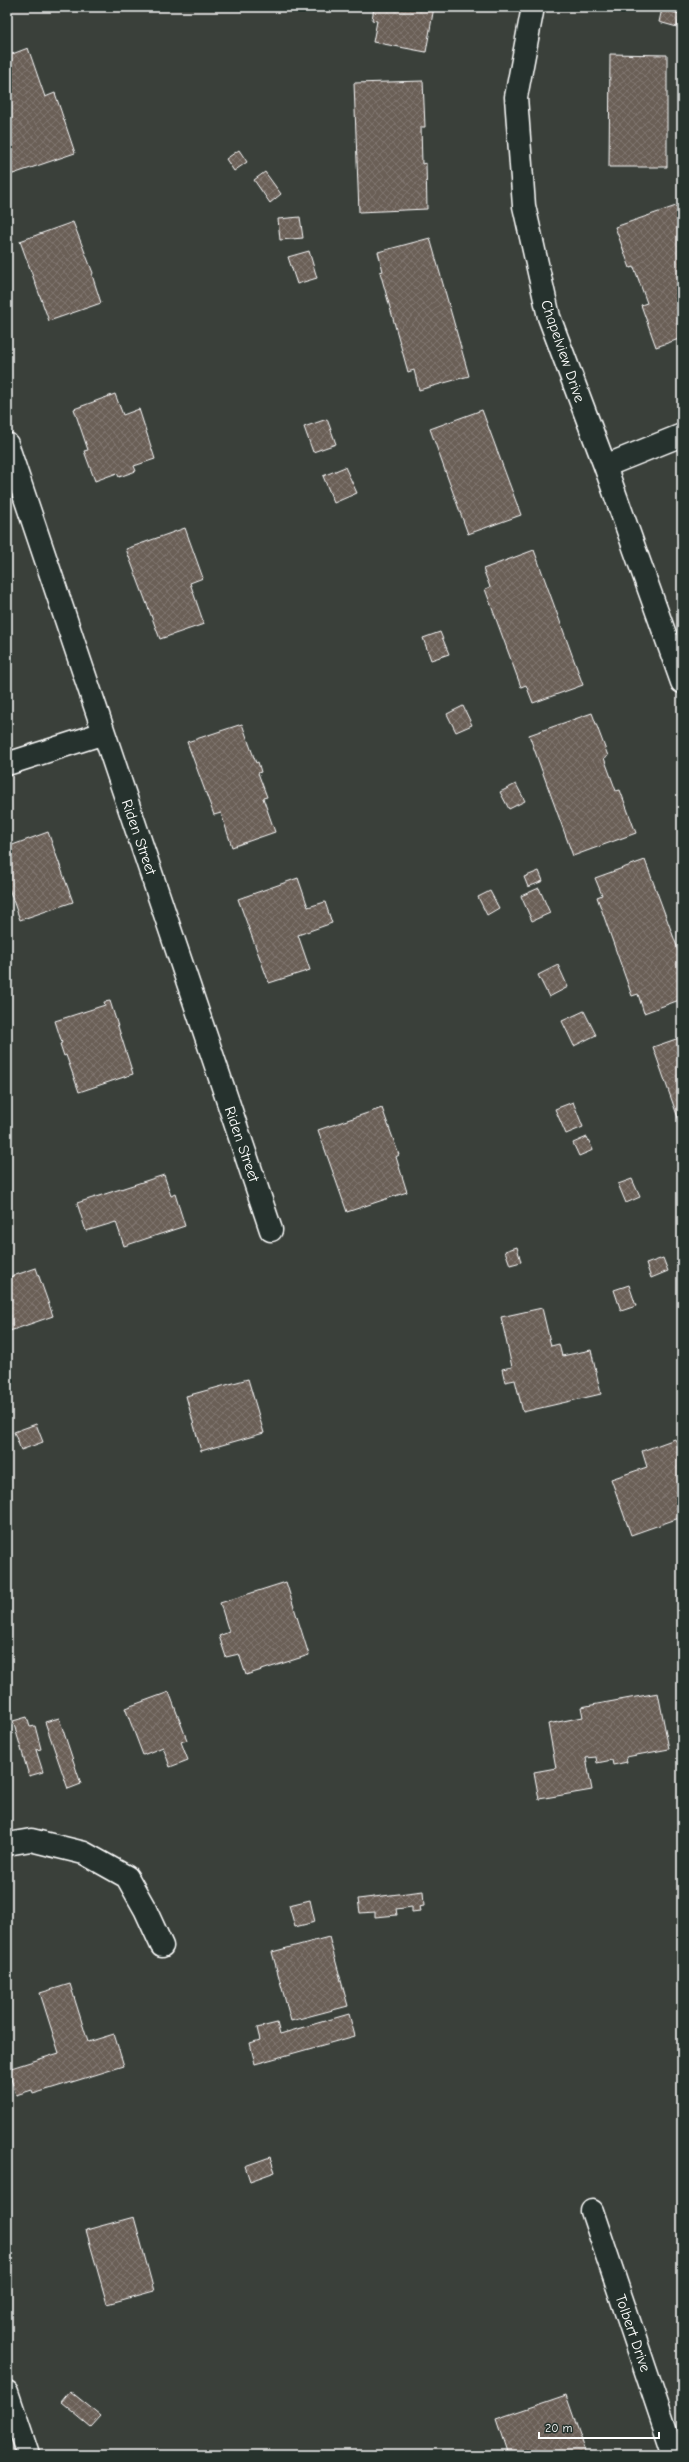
<svg xmlns="http://www.w3.org/2000/svg" width="689" height="2462" font-family="'Comic Neue',sans-serif">
<defs>
<pattern id="building-cross-hatch" width="8" height="8" patternUnits="userSpaceOnUse"><rect width="8" height="8" fill="#6a5e57"/><path d="M0 0l8 8M0 8l8-8" fill="none" stroke="#807670"/></pattern>
</defs>
<rect width="100%" height="100%" fill="#3a403a"/>
<filter id="ink" filterUnits="userSpaceOnUse"><feTurbulence type="fractalNoise" baseFrequency=".025" numOctaves="2"/><feDisplacementMap in="SourceGraphic" scale="8" xChannelSelector="R" yChannelSelector="G"/><feConvolveMatrix kernelMatrix="1 2 1 2 8 2 1 2 1" color-interpolation-filters="sRGB"/></filter>
<g filter="url(#ink)">
<path fill="url(#building-cross-hatch)" stroke="#fff" d="M374,7H434L426,52L373,42L377,21L372,20Z
M662,9L680,14L677,27L659,22Z
M28,48L45,97L55,93L75,153L7,176V56Z
M610,54L667,55V167H609Z
M423,81L425,127H421L422,164L426,163L427,209L359,212L354,83Z
M239,150L247,162L234,171L226,159Z
M265,172L281,194L270,203L254,180Z
M679,205L682,213V338L656,347L641,305L647,303L634,267L630,268L615,227Z
M300,217L303,238L280,240L278,219Z
M73,222L93,273L92,275L101,303L49,321L20,241Z
M430,238L469,376L419,390L414,370L408,372L380,272L383,271L378,252Z
M309,251L317,278L297,284L288,257Z
M115,394L123,415L139,409L155,459L134,466L136,471L119,477L117,473L95,481L84,451L88,450L74,409Z
M482,410L521,515L468,534L430,429Z
M327,419L336,444L313,452L304,427Z
M345,467L357,493L334,503L323,476Z
M185,528L203,578L190,583L204,624L160,639L126,549Z
M534,550L583,685L533,703L526,685L521,687L485,589L490,587L483,569Z
M440,632L449,654L431,660L423,638Z
M463,706L472,725L456,732L447,714Z
M592,713L608,756L604,758L616,791L620,790L636,833L573,856L529,735Z
M242,724L256,763L258,762L261,772L258,773L267,797L263,798L275,832L232,847L221,813L214,815L187,742Z
M516,784L525,801L509,809L500,792Z
M48,832L73,902L20,920L7,883V847Z
M645,860L682,960V999L644,1013L638,994L632,996L597,897L602,895L595,878Z
M539,871L543,881L528,887L524,877Z
M298,878L308,907L325,902L332,923L298,935L310,970L269,983L238,899Z
M539,888L550,913L532,921L521,896Z
M490,891L499,908L487,915L478,897Z
M558,965L568,987L549,997L538,975Z
M110,1001L133,1074L79,1092L66,1055L64,1056L60,1044L62,1043L55,1021L105,1005L104,1002Z
M584,1011L596,1035L574,1046L562,1021Z
M682,1037V1129L653,1047Z
M573,1102L583,1127L566,1134L555,1109Z
M382,1108L399,1155L396,1157L407,1192L347,1212L318,1130Z
M587,1137L593,1150L579,1156L573,1143Z
M164,1175L171,1196L175,1194L185,1226L124,1246L116,1222L86,1231L77,1203Z
M632,1179L640,1197L626,1203L618,1184Z
M517,1247L521,1262L510,1265L505,1251Z
M663,1258L668,1271L651,1278L646,1264Z
M36,1268L53,1316L7,1332V1278Z
M629,1285L636,1306L621,1311L614,1290Z
M542,1308L551,1346L559,1344L562,1356L591,1350L601,1394L523,1412L515,1380L505,1382L502,1369L512,1367L501,1317Z
M248,1379L264,1433L201,1451L186,1396Z
M36,1424L43,1442L21,1450L14,1432Z
M675,1439L682,1457V1517L631,1535L611,1479L647,1467L642,1451Z
M286,1582L309,1655L246,1675L239,1654L226,1657L219,1636L229,1632L220,1603Z
M169,1692L187,1740L181,1742L188,1760L170,1767L163,1747L143,1755L125,1708Z
M658,1693L669,1749L626,1757L627,1762L613,1765L612,1760L597,1763L596,1757L586,1758L592,1790L539,1799L534,1772L556,1768L548,1724L583,1717L581,1707Z
M27,1717L30,1727L35,1726L41,1749L36,1750L43,1772L29,1776L13,1721Z
M59,1718L81,1784L68,1789L45,1722Z
M423,1891L424,1906L419,1907L420,1911L412,1912V1907L396,1909L397,1915L375,1917V1912L360,1913L358,1899Z
M310,1900L315,1922L295,1927L289,1905Z
M329,1937L348,2006L291,2021L272,1952Z
M70,1984L88,2042L114,2034L124,2066L33,2094L32,2090L16,2095L8,2069L59,2053L40,1993Z
M349,2014L355,2036L255,2064L250,2043L260,2040L257,2028L277,2023L280,2034Z
M270,2157L275,2172L250,2181L245,2166Z
M134,2217L154,2291L107,2304L86,2230Z
M70,2391L101,2416L91,2427L61,2402Z
M566,2395L587,2455H508L496,2419Z"/>
<g fill="none" stroke-linecap="round" stroke-linejoin="round">
<defs>
<path id="minor" d="M533,7L516,97L524,206L549,317L605,466L682,682
M7,444L271,1230
M605,466L682,435
M7,764L104,733
M7,1844L31,1840L84,1853L127,1877L145,1909L162,1946
M592,2211L674,2455
M7,2392L28,2455"/>
</defs>
<use href="#minor" stroke="#fff" stroke-width="25"/>
<use href="#minor" stroke="#26332d" stroke-width="22"/>
</g>
</g>
<g text-anchor="middle" stroke-width="3" stroke-linejoin="round" paint-order="stroke">
<g font-size="15" fill="#fff" stroke="#26332d">
<text transform="translate(563 351) rotate(71)" y="5">Chapelview Drive</text>
<text transform="translate(139 837) rotate(71)" y="5">Riden Street</text>
<text transform="translate(242 1144) rotate(71)" y="5">Riden Street</text>
<text transform="translate(633 2333) rotate(71)" y="5">Tolbert Drive</text>
</g>
</g>
<rect width="689" height="2462" fill="none" stroke="#26332d" stroke-width="24"/>
<rect x="12" y="12" width="665" height="2438" fill="none" stroke="#fff" stroke-width="1.5" filter="url(#ink)"/>
<path d="M539 2432v6h120v-6" fill="none" stroke="#ffffff" stroke-width="2"/>
<text x="545" y="2432" font-size="12" fill="#ffffff" stroke="#26332d" stroke-width="3" paint-order="stroke">20 m</text>
</svg>
